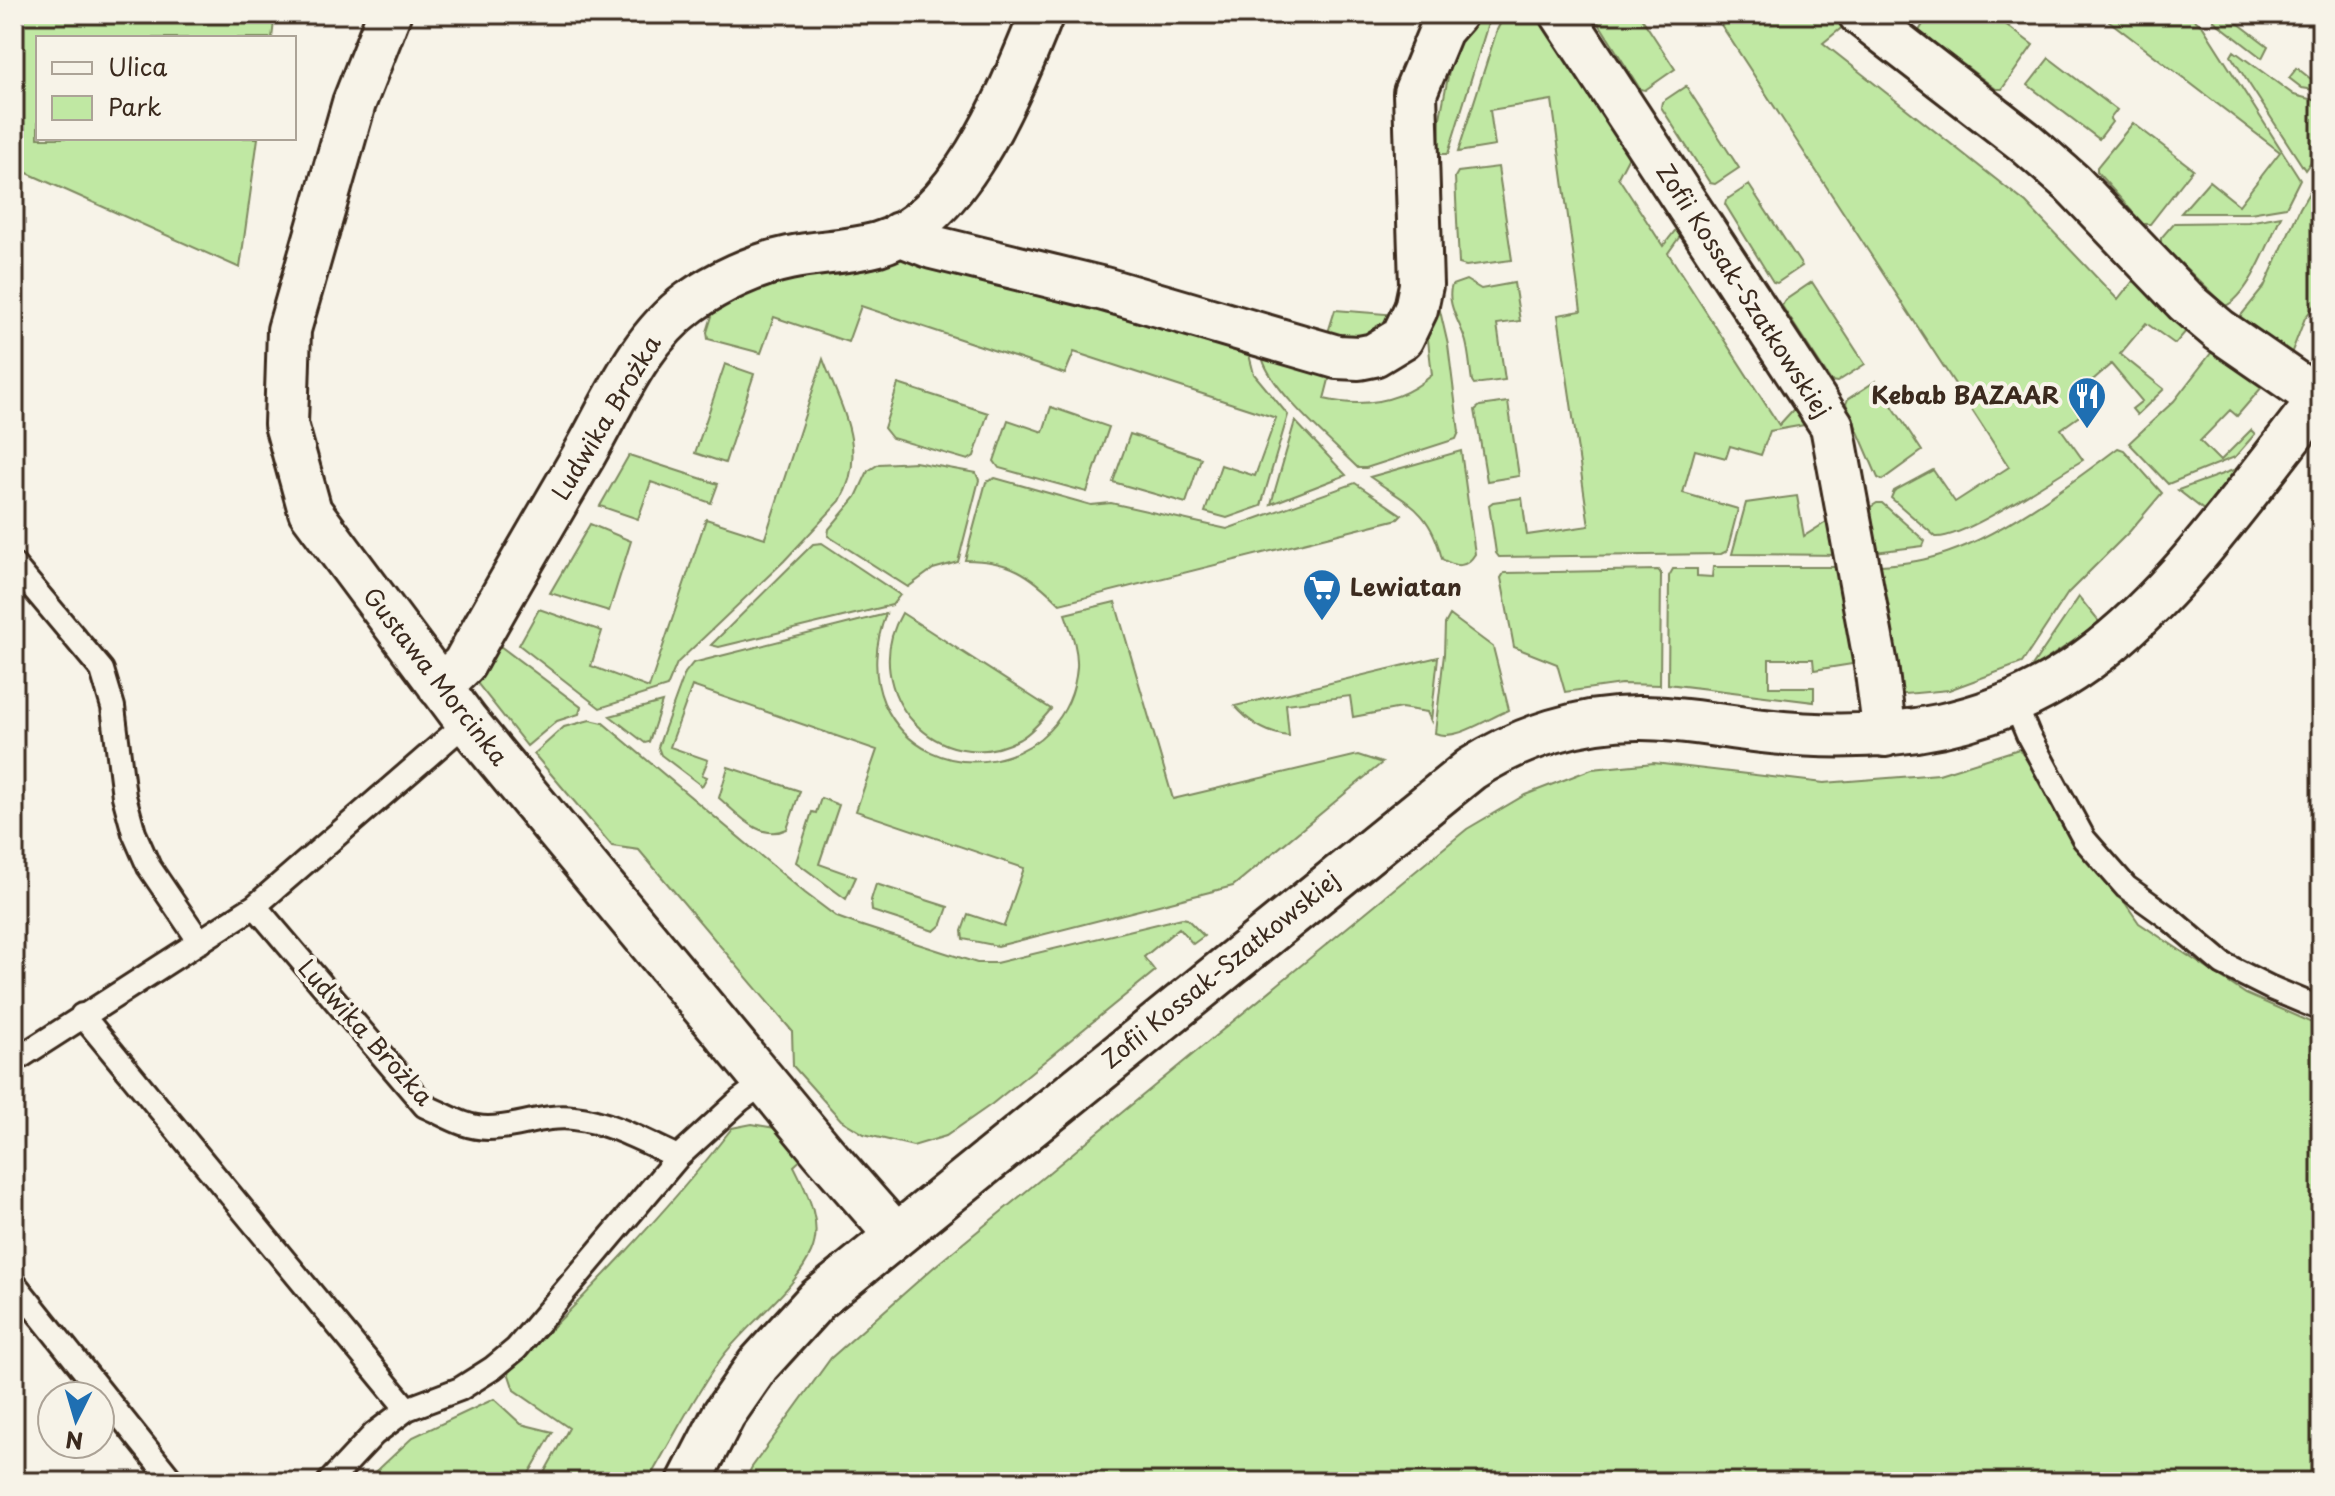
<svg xmlns="http://www.w3.org/2000/svg" width="2335" height="1496" font-family="'Playpen Sans',sans-serif">
<rect width="100%" height="100%" fill="#f7f3e8"/>
<filter id="ink" filterUnits="userSpaceOnUse"><feTurbulence type="fractalNoise" baseFrequency=".0125" numOctaves="2"/><feDisplacementMap in="SourceGraphic" scale="16" xChannelSelector="R" yChannelSelector="G"/><feConvolveMatrix kernelMatrix="1 2 1 2 8 2 1 2 1" color-interpolation-filters="sRGB"/></filter>
<g filter="url(#ink)">
<path fill="#c0e8a3" stroke="#7e8960" stroke-width="2" d="M14,14H275L272,38H38V138H258L240,268L14,167Z
M1471,14H1491L1448,154H1439L1440,118L1452,56Z
M1505,14H1548L1569,44L1563,56L1629,156L1618,177L1663,246L1685,218L1688,225L1668,253L1779,425L1802,400L1816,423L1770,431L1761,455L1730,446L1726,458L1695,450L1683,493L1738,509L1727,551L1721,554L1499,557L1496,553L1489,505L1493,502L1522,498L1527,535L1589,526L1558,315L1581,311L1552,100L1490,110L1495,146L1458,152L1497,30Z
M1603,14H1639L1675,69L1645,90L1640,89L1598,22V17Z
M1714,14H1841L1850,21L1823,43L2026,203L2118,300L2140,272L2187,330L2175,344L2146,323L2120,354L2164,389L2137,415L2132,409L2142,401L2111,364L2086,386L2099,402L2061,429L2083,460C2053,477 1965,539 1936,537L1891,498L1894,491L1933,470L1955,502L2009,467Z
M1929,14H1992L2033,45L2002,89H1996L1919,31Z
M2100,14H2188L2203,27L2300,179L2286,207L2250,213H2181L2209,181L2239,205L2280,152Z
M2218,14H2226L2268,46L2262,58L2213,20Z
M2234,51L2294,95L2321,102V148L2305,170L2231,56Z
M2049,58L2117,110L2110,119L2112,122L2099,139L2028,85Z
M2297,68L2321,87V91L2302,88L2289,78Z
M1686,86L1739,168L1715,184L1710,183L1661,107L1662,102Z
M2133,123L2193,169L2150,224H2143L2097,172V167Z
M1498,167L1512,260L1466,266L1459,264L1455,177L1458,172Z
M2321,172V297L2305,318L2289,359L2234,324L2264,287L2300,208Z
M1749,185L1802,266L1777,283L1773,282L1725,204L1726,200Z
M2281,216C2270,239 2249,297 2225,306L2161,244V238L2174,223L2248,222Z
M904,257L1247,347L1254,374L1288,415L1261,506L1227,518L1205,512L1221,465L1255,476L1276,418L1074,352L1065,374L861,306L848,342L774,317L761,353L708,339L707,332L717,300L857,258Z
M1466,280L1481,289L1514,283L1520,321L1497,324L1505,380L1474,384L1472,381C1470,368 1469,354 1466,342C1461,324 1445,303 1452,285Z
M1812,282L1865,364L1837,382L1831,381L1782,306L1784,301Z
M1437,298L1448,345L1459,432L1456,439L1366,468H1358C1334,444 1268,388 1262,356L1332,368L1324,399C1363,408 1401,402 1432,375L1426,322Z
M1335,310L1399,315L1382,337L1325,342Z
M2218,344L2269,379L2237,416L2230,410L2200,441L2220,461L2251,430L2255,434L2235,457L2168,484L2129,443L2174,401Z
M823,359C841,407 869,451 840,501L784,561L677,663L667,687L600,708L519,645L539,609L602,631L591,666L649,688L706,519L765,538Z
M725,364L754,374L725,463L695,453Z
M1876,381L1922,451L1882,480L1878,478L1846,404L1848,399Z
M898,384L988,413L974,456L968,460L892,438L884,428Z
M1508,402L1519,476L1487,481L1475,410L1480,406Z
M1051,407L1109,427L1087,492L999,468L994,461L1008,420L1043,432Z
M1295,421L1346,475L1271,504Z
M1130,434L1201,458L1186,503L1113,482Z
M2118,448L2124,450L2162,493L2130,531L2068,593L2022,663L1949,690L1895,695L1869,566C1891,564 1915,563 1937,556C1995,540 2069,485 2118,448Z
M1461,451L1475,554C1466,569 1456,567 1442,559C1430,510 1410,505 1370,477Z
M629,455L718,484L711,503L651,482L638,519L600,506Z
M915,462L976,473L979,480L958,562L933,569L908,587L828,536L829,529L856,497L868,471L879,464Z
M2239,468L2205,511L2178,490Z
M995,478L1091,505L1111,503L1227,529L1355,483L1402,515L1398,519L1060,604C1030,574 1010,560 965,560L986,482Z
M1797,496L1804,536L1836,516L1840,555L1732,554L1746,503Z
M1877,503H1882L1925,541L1923,546L1867,553L1861,513Z
M590,524L631,541L609,611L550,593Z
M822,543L900,595L892,605L719,647L711,645L813,544Z
M1713,567H1845L1865,662L1814,670L1813,659H1769V687H1814V702L1668,684L1669,576L1673,569H1697V576L1712,577Z
M1658,570L1661,574L1660,685L1621,684L1565,692L1557,664L1514,647L1501,578L1504,573Z
M2079,597L2100,623L2029,671Z
M1115,602L1173,799L1358,755L1382,763L1233,886L998,946L963,939L962,931L968,914L1004,926L1024,868L856,811L877,750L692,686L670,747L708,760L702,775L707,777L702,786L661,755L658,747L685,673L693,663L886,614C875,642 872,675 884,703C927,798 1069,771 1077,667C1078,648 1071,631 1065,614Z
M902,613L1051,709C1042,720 1032,732 1020,739C939,783 856,691 902,613Z
M1450,615L1493,647L1509,710C1488,718 1456,742 1435,733L1444,654L1445,624Z
M492,640L581,707L579,714L557,721L527,746L474,679Z
M1438,657L1431,721L1427,712L1401,708L1353,717L1350,696L1286,704L1289,736C1266,734 1249,722 1235,706Z
M662,702L649,742L645,743L610,716Z
M590,720L603,723L805,893L837,917L856,924L977,963H996L1182,918L1187,919L1204,936L1193,944L1179,928L1144,957L1155,971L992,1104L946,1136L913,1146L864,1134L841,1120L793,1066L792,1031L639,850L612,846L534,754L564,727Z
M2019,749L2139,923L2246,994L2321,1027V1482H744L752,1467L831,1358L934,1267L1467,829L1525,795L1592,769L1654,763L1824,783L1939,774Z
M728,767L800,791L787,829C760,842 738,814 719,798Z
M821,798L839,805L819,864L856,877L846,899L796,862L812,812L816,813Z
M876,884L948,907L942,924L934,931L872,911L871,900Z
M752,1124L775,1128L804,1157L794,1166C807,1192 824,1224 811,1253C794,1291 748,1323 723,1356C696,1392 671,1442 647,1482H539L569,1428L514,1390L508,1372C587,1294 664,1216 732,1128Z
M494,1399L521,1424L553,1432L524,1482H365L413,1437Z"/>
<g fill="none" stroke-linecap="round" stroke-linejoin="round">
<defs>
<path id="service" d="M14,565L102,670L113,707L124,796L134,833L149,867L200,942
M2015,704L2028,735L2084,839L2126,887L2169,918L2223,964L2271,988L2321,1009
M255,906L425,1106C446,1115 464,1128 488,1128C516,1128 545,1114 574,1118C611,1122 645,1142 678,1157L740,1100L765,1082
M82,1015L407,1409
M14,1061L255,906L467,722
M14,1283L173,1482
M329,1482L374,1434L407,1409L460,1389L493,1368L516,1349L678,1157"/>
<path id="minor" d="M389,14L354,103L289,330L286,424L310,511L467,722L824,1153L895,1234
M1562,14L1832,426L1876,665L1885,735
M1860,14L2025,142L2072,183L2186,302L2219,330L2319,399
M899,234L932,247L1104,289L1337,357L1359,358L1374,355L1402,338L1416,309L1421,285L1415,93L1441,30L1455,14
M440,687L464,664C502,595 542,527 581,460C613,405 637,341 690,302C718,282 755,265 789,258C818,252 849,252 878,244C962,219 1012,87 1042,14
M689,1482L724,1414L758,1365L817,1300L1471,769C1521,737 1582,717 1642,718C1683,718 1723,727 1763,731C2065,764 2155,609 2321,397"/>
</defs>
<use href="#service" stroke="#3b2a1e" stroke-width="28"/>
<use href="#minor" stroke="#3b2a1e" stroke-width="48"/>
<use href="#service" stroke="#f7f3e8" stroke-width="22"/>
<use href="#minor" stroke="#f7f3e8" stroke-width="42"/>
</g>
</g>
<defs>
<symbol id="restaurant-pin" viewBox="-11 -11 22 30"><path d="M0 17L-7.5 6A9.5 9.5 0 1 1 7.5 6Z" fill="#1f6fb2" stroke="#f7f3e8"/><path d="M-5-6h1v4h1v-4h1v4h1v-4h1v5L-1.5 .5V6h-2V.5L-5-1ZM5-6V6H3V1.5H1.5Q1.5-4 5-6Z" fill="#fff"/></symbol>
<symbol id="supermarket-pin" viewBox="-11 -11 22 30"><path d="M0 17L-7.5 6A9.5 9.5 0 1 1 7.5 6Z" fill="#1f6fb2" stroke="#f7f3e8"/><path d="M-6-5.5h2.5l.6 2H6L4.5 2H-2.5L-4.4-4H-6ZM-1.5 3.2a1.3 1.3 0 1 0 .1 0ZM3 3.2a1.3 1.3 0 1 0 .1 0Z" fill="#fff"/></symbol>
</defs>
<g fill-rule="evenodd">
<use href="#restaurant-pin" x="2065" y="374" width="44" height="60"/>
<use href="#supermarket-pin" x="1300" y="566" width="44" height="60"/>
</g>
<g text-anchor="middle" stroke-width="8" stroke-linejoin="round" paint-order="stroke">
<g font-size="24" fill="#3b2a1e" stroke="#f7f3e8">
<text transform="translate(1743 291) rotate(57)" y="8">Zofii Kossak-Szatkowskiej</text>
<text transform="translate(607 418) rotate(-59)" y="8">Ludwika Brożka</text>
<text transform="translate(435 677) rotate(52)" y="8">Gustawa Morcinka</text>
<text transform="translate(1221 970) rotate(-39)" y="8">Zofii Kossak-Szatkowskiej</text>
<text transform="translate(365 1033) rotate(48)" y="8">Ludwika Brożka</text>
</g>
<g font-size="24" font-weight="bold" fill="#3b2a1e" stroke="#f7f3e8" text-anchor="end">
<text x="2059" y="404">Kebab BAZAAR</text>
<text x="1350" y="596" text-anchor="start">Lewiatan</text>
</g>
</g>
<rect width="2335" height="1496" fill="none" stroke="#f7f3e8" stroke-width="48"/>
<rect x="24" y="24" width="2287" height="1448" fill="none" stroke="#3b2a1e" stroke-width="3" filter="url(#ink)"/>
<rect x="36" y="36" width="260" height="104" fill="#f7f3e8" stroke="#aca397" stroke-width="2"/>
<rect x="52" y="62" width="40" height="12" fill="#f7f3e8" stroke="#aca397" stroke-width="2"/>
<text x="108" y="76" font-size="24" fill="#3b2a1e">Ulica</text>
<rect x="52" y="96" width="40" height="24" fill="#c0e8a3" stroke="#aca397" stroke-width="2"/>
<text x="108" y="116" font-size="24" fill="#3b2a1e">Park</text>
<g transform="translate(76 1420) rotate(185)"><circle r="38" fill="#f7f3e8" stroke="#aca397" stroke-width="2"/>
<path d="M0-6L14 30L0 20L-14 30Z" fill="#1f6fb2"/>
<text y="-12" font-size="22" font-weight="bold" text-anchor="middle" fill="#3b2a1e">N</text>
</g>
</svg>
